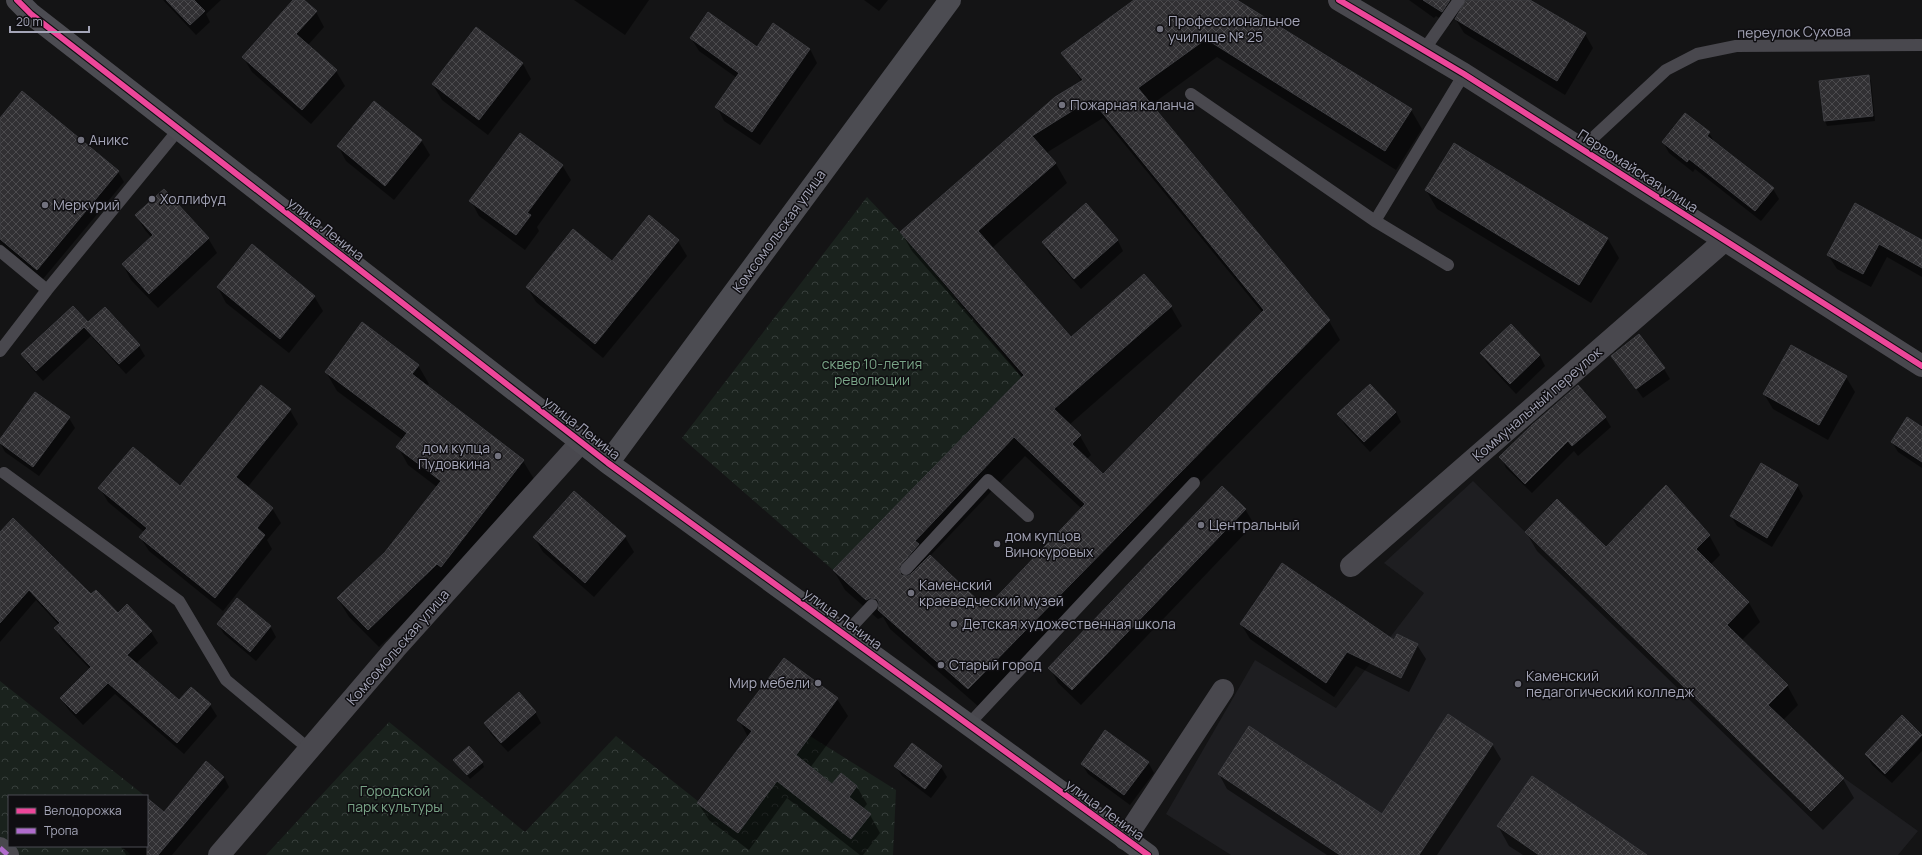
<svg xmlns="http://www.w3.org/2000/svg" width="1922" height="855" font-family="Manrope,sans-serif">
<defs>
<pattern id="park-crowns" width="20" height="18" patternUnits="userSpaceOnUse"><rect width="20" height="18" fill="#1a221d"/><path d="M2 6a3 3 0 1 1 6 0M12 15a3 3 0 1 1 6 0" fill="none" stroke="#383f3c"/></pattern>
<pattern id="building-cross-hatch" width="8" height="8" patternUnits="userSpaceOnUse"><rect width="8" height="8" fill="#313033"/><path d="M0 0l8 8M0 8l8-8" fill="none" stroke="#4c4b4e"/></pattern>
</defs>
<rect width="100%" height="100%" fill="#141415"/>
<path fill="#1e1e21" d="M1473,481L1811,811L1844,778L1918,831L1898,855H1231L1166,814L1255,660L1336,708L1424,593L1384,563Z"/>
<path fill="url(#park-crowns)" d="M867,197L900,232L1022,377L833,570L682,438Z
M0,681L145,796H9V846H121L130,854L129,855H8L0,848Z
M389,722L525,832L616,736L738,833L810,736L896,790L893,855H266Z"/>
<path fill="#0007" fill-rule="evenodd" d="M163,0H221L206,14L210,22L196,35Z
M294,0H303L316,12L324,27L308,45L336,71L345,86L311,124L252,72L243,57Z
M574,0H649L625,35Z
M864,0H888L879,11Z
M1135,0H1221L1411,110L1422,129L1396,170L1217,57L1151,105L1329,321L1340,340L979,707L890,629L883,617L878,619L845,590L834,571L1022,378L912,251L901,232L1082,82L1063,53ZM1103,118L1262,312L1103,475L1087,459L1091,455L1080,436L1069,425L1182,326L1171,307L1144,275L1071,339L992,248L1067,183L1056,164L1046,153ZM1025,456L1081,508L986,609L930,556Z
M1409,0H1529L1585,34L1593,48L1565,95L1464,33L1455,18L1450,25L1436,16L1434,18Z
M476,29L523,64L531,79L488,135L442,100L433,85Z
M691,38L757,48L810,49L817,63L760,145L724,121L717,107L737,78L699,51Z
M1868,76L1871,81L1875,121L1827,126L1825,121Z
M0,119L118,172L124,182L43,279L0,243Z
M1709,133L1715,143L1773,189L1779,199L1761,221L1695,169L1693,172L1669,153L1663,142Z
M421,140L430,155L394,200L346,161L338,146Z
M1454,144L1608,239L1619,258L1591,303L1437,209L1426,190Z
M562,165L571,180L537,227L539,231L525,250L479,216L471,201Z
M1086,205L1118,241L1123,251L1081,289L1049,253L1043,243Z
M1856,205L1922,241V277L1887,257L1871,287L1837,269L1828,255Z
M136,215L208,238L217,253L158,308L131,280L123,265L152,238L145,230Z
M649,217L678,241L687,256L603,358L536,302L527,287L612,262Z
M218,288L314,296L323,311L289,353L226,303Z
M105,308L139,346L145,356L126,374L91,336L43,381L28,364L22,354L88,324Z
M1510,325L1540,356L1545,366L1516,394L1487,363L1481,353Z
M1613,356L1664,369L1670,379L1643,398Z
M418,365L429,384L427,386L523,461L534,479L448,581L379,647L349,617L338,599L386,553L437,487L408,465L398,447L403,440L337,391L326,372Z
M1846,377L1855,392L1828,440L1773,409L1764,394Z
M1370,385L1396,412L1401,422L1370,452L1345,425L1339,415Z
M290,410L298,424L247,488L272,508L281,523L267,540L272,549L223,611L149,551L140,537L144,532L108,502L100,488L180,487Z
M1605,417L1611,427L1578,456L1574,451L1532,493L1506,468L1501,457Z
M69,418L75,428L39,476L5,452L0,443V441Z
M1922,429V468L1898,452L1892,442Z
M1797,485L1803,496L1772,547L1737,526L1731,516Z
M1245,509L1254,524L1081,705L1058,683L1050,668Z
M1526,532L1606,548L1709,535L1720,555L1710,565L1749,603L1760,622L1741,641L1787,685L1798,705L1783,720L1843,779L1854,798L1823,830L1537,551Z
M0,534L117,614L127,606L151,632L158,643L135,664L179,702L210,705L217,716L184,754L115,694L83,725L68,709L61,698L90,669L62,640L55,628L59,625L36,600L0,642Z
M534,537H625L634,552L594,597L543,552Z
M218,624L270,626L276,637L256,661L224,634Z
M1241,624L1417,645L1426,659L1409,692L1356,666L1334,697L1250,639Z
M837,699L848,716L810,768L832,786L841,775L857,787L867,804L863,809L870,815L880,833L863,855H860L787,798L749,850L709,820L698,803L748,737L739,720Z
M535,712L541,723L508,752L491,734L485,724Z
M1922,735V751L1892,783L1872,765L1867,755Z
M1492,744L1501,759L1437,855H1327L1227,789L1219,774L1382,815Z
M454,760L482,762L484,767L470,779Z
M1148,762L1154,773L1130,805L1088,774L1082,764Z
M896,766L941,767L947,777L931,798L902,776Z
M224,777L229,787L172,855H126L125,853L120,846H147V810L164,813Z
M1498,826L1645,855H1523L1509,846Z"/>
<path fill="url(#building-cross-hatch)" stroke="#3d3d41" fill-rule="evenodd" d="M166,0H194L205,11L190,25Z
M293,0H304L317,11L296,34L337,70L302,110L242,57Z
M1134,0H1237L1412,109L1385,151L1206,39L1138,88L1330,320L968,689L878,610L879,603L877,599L870,598L866,600L833,570L1024,375L900,232L1055,97L1083,80L1061,53ZM1091,99L1264,310L1103,474L1072,444L1081,435L1054,409L1172,306L1144,274L1071,337L978,231L1056,163L1032,136ZM1014,437L1085,504L986,608L930,555L911,574L908,576L901,575L899,567L919,544L915,541Z
M1423,0H1450L1442,12Z
M1466,0H1530L1586,33L1557,81L1455,19Z
M708,12L757,47L773,23L810,49L752,132L715,107L739,73L690,38Z
M476,27L523,63L479,120L432,84Z
M1869,75L1873,116L1824,121L1819,81Z
M22,91L119,171L37,270L0,239V118Z
M374,101L422,140L385,186L337,146Z
M1685,113L1710,132L1707,136L1774,188L1755,211L1689,159L1687,162L1662,142Z
M520,133L563,165L527,213L531,215L516,235L469,201Z
M1454,143L1608,238L1579,285L1425,190Z
M164,189L209,238L149,294L122,264L153,235L135,215Z
M1086,203L1118,240L1074,279L1042,242Z
M1855,203L1922,240V268L1879,244L1863,274L1827,255Z
M649,215L679,240L595,344L526,287L573,229L612,261Z
M252,244L315,296L280,339L217,287Z
M73,306L88,322L105,307L140,345L119,364L84,327L36,371L21,354Z
M362,322L419,365L412,374L524,460L441,567L437,564L368,630L337,598L385,552L441,481L396,447L407,433L325,372Z
M1511,324L1540,355L1510,384L1480,353Z
M1639,334L1665,368L1636,389L1611,356Z
M1791,345L1847,376L1819,425L1763,394Z
M1370,384L1396,412L1364,442L1337,414Z
M261,385L291,409L236,477L273,508L257,528L265,535L215,598L139,537L147,528L98,488L133,447L180,486Z
M1578,385L1606,417L1572,446L1568,441L1525,484L1499,457L1532,425Z
M35,392L70,417L33,467L0,443V439Z
M1907,417L1922,427V462L1891,442Z
M1761,463L1798,485L1767,538L1730,516Z
M1666,485L1710,535L1696,549L1749,602L1727,625L1788,685L1768,705L1844,778L1811,811L1525,532L1557,499L1606,547Z
M1222,486L1246,509L1072,690L1048,668Z
M574,491L626,536L585,583L533,537Z
M13,518L91,594L96,590L118,613L127,604L152,631L127,655L179,700L191,687L211,704L177,743L108,683L76,714L60,698L91,667L54,628L60,623L29,590L0,623V532Z
M1282,563L1394,640L1397,634L1418,644L1401,678L1347,652L1326,683L1240,624Z
M237,598L271,626L250,652L217,624Z
M784,658L838,698L796,755L832,784L841,773L857,786L849,797L871,814L851,839L777,781L738,833L697,803L752,731L737,720Z
M519,692L536,712L501,743L484,723Z
M1448,714L1493,744L1419,855H1340L1218,774L1249,726L1382,814Z
M1902,715L1922,735L1885,774L1865,754Z
M1105,730L1149,762L1124,795L1081,764Z
M912,743L942,766L925,789L894,766Z
M469,746L483,762L467,775L453,760Z
M206,761L224,777L158,855H147V798L164,812Z
M1532,776L1647,855H1539L1497,826Z"/>
<g fill="none" stroke-linecap="round" stroke-linejoin="round">
<path stroke="#49484e" stroke-width="12" d="M1424,50L1459,0
M1191,94L1375,221L1464,74
M1581,149L1666,70L1697,54L1736,46L1922,45
M1375,221L1448,265
M0,251L47,290
M0,351L47,290L179,129
M4,473L179,601L226,680L309,749
M906,569L988,480L1028,516
M844,635L872,605
M968,725L1194,483"/>
<path stroke="#49484e" stroke-width="22" d="M1339,0L1464,74L1922,366
M1351,566L1724,241
M1125,839L1223,690
M0,848L8,855
M219,855L395,649L581,442"/>
<path stroke="#4c4c52" stroke-width="22" d="M17,0L31,14L608,463L1148,855
M608,463L950,0"/>
<path stroke="#b06ccc" stroke-width="5" stroke-dasharray="10 5" stroke-linecap="butt" d="M0,848L8,855"/>
<defs>
<path id="cycleway" d="M17,0L31,14L608,463L1148,855
M1339,0L1464,74L1922,366"/>
</defs>
<use href="#cycleway" stroke="#0f0e11" stroke-width="8"/>
<use href="#cycleway" stroke="#ed469a" stroke-width="6"/>
</g>
<g fill="#72727e" stroke="#0f0e11" stroke-width="1.5">
<circle cx="1160" cy="29" r="4"/>
<circle cx="1062" cy="105" r="4"/>
<circle cx="81" cy="140" r="4"/>
<circle cx="152" cy="199" r="4"/>
<circle cx="45" cy="205" r="4"/>
<circle cx="498" cy="456" r="4"/>
<circle cx="1201" cy="525" r="4"/>
<circle cx="997" cy="544" r="4"/>
<circle cx="911" cy="593" r="4"/>
<circle cx="954" cy="624" r="4"/>
<circle cx="941" cy="665" r="4"/>
<circle cx="818" cy="683" r="4"/>
<circle cx="1518" cy="684" r="4"/>
</g>
<g text-anchor="middle" stroke-width="3" stroke-linejoin="round" paint-order="stroke">
<g font-size="14" fill="#a4a5b7" stroke="#0f0e11" text-anchor="start">
<text x="1168" y="26">Профессиональное<tspan x="1168" dy="16">училище № 25</tspan></text>
<text x="1070" y="110">Пожарная каланча</text>
<text x="89" y="145">Аникс</text>
<text x="160" y="204">Холлифуд</text>
<text x="53" y="210">Меркурий</text>
<text x="490" y="453" text-anchor="end">дом купца<tspan x="490" dy="16">Пудовкина</tspan></text>
<text x="1209" y="530">Центральный</text>
<text x="1005" y="541">дом купцов<tspan x="1005" dy="16">Винокуровых</tspan></text>
<text x="919" y="590">Каменский<tspan x="919" dy="16">краеведческий музей</tspan></text>
<text x="962" y="629">Детская художественная школа</text>
<text x="949" y="670">Старый город</text>
<text x="1526" y="681">Каменский<tspan x="1526" dy="16">педагогический колледж</tspan></text>
<text x="810" y="688" text-anchor="end">Мир мебели</text>
</g>
<g font-size="14" fill="#a4a5b7" stroke="#0f0e11">
<text transform="translate(1794 32) rotate(-1)" y="5">переулок Сухова</text>
<text transform="translate(1638 171) rotate(33)" y="5">Первомайская улица</text>
<text transform="translate(326 229) rotate(38)" y="5">улица Ленина</text>
<text transform="translate(779 231) rotate(-54)" y="5">Комсомольская улица</text>
<text transform="translate(1537 404) rotate(-41)" y="5">Коммунальный переулок</text>
<text transform="translate(582 428) rotate(38)" y="5">улица Ленина</text>
<text transform="translate(843 619) rotate(36)" y="5">улица Ленина</text>
<text transform="translate(398 647) rotate(-49)" y="5">Комсомольская улица</text>
<text transform="translate(1105 810) rotate(36)" y="5">улица Ленина</text>
</g>
<g font-size="14" fill="#79a487" stroke="#0f0e11">
<text x="872" y="369">сквер 10-летия<tspan x="872" dy="16">революции</tspan></text>
<text x="395" y="796">Городской<tspan x="395" dy="16">парк культуры</tspan></text>
</g>
</g>
<rect x="8" y="795" width="140" height="52" fill="#0f0e11" stroke="#4b4a53"/>
<rect x="16" y="808" width="20" height="6" fill="#ed469a" stroke="#4b4a53"/>
<text x="44" y="815" font-size="12" fill="#a4a5b7">Велодорожка</text>
<rect x="16" y="828" width="20" height="6" fill="#b06ccc" stroke="#4b4a53"/>
<text x="44" y="835" font-size="12" fill="#a4a5b7">Тропа</text>
<path d="M10 26v6h79v-6" fill="none" stroke="#a4a5b7" stroke-width="2"/>
<text x="16" y="26" font-size="12" fill="#a4a5b7" stroke="#0f0e11" stroke-width="3" paint-order="stroke">20 m</text>
</svg>
